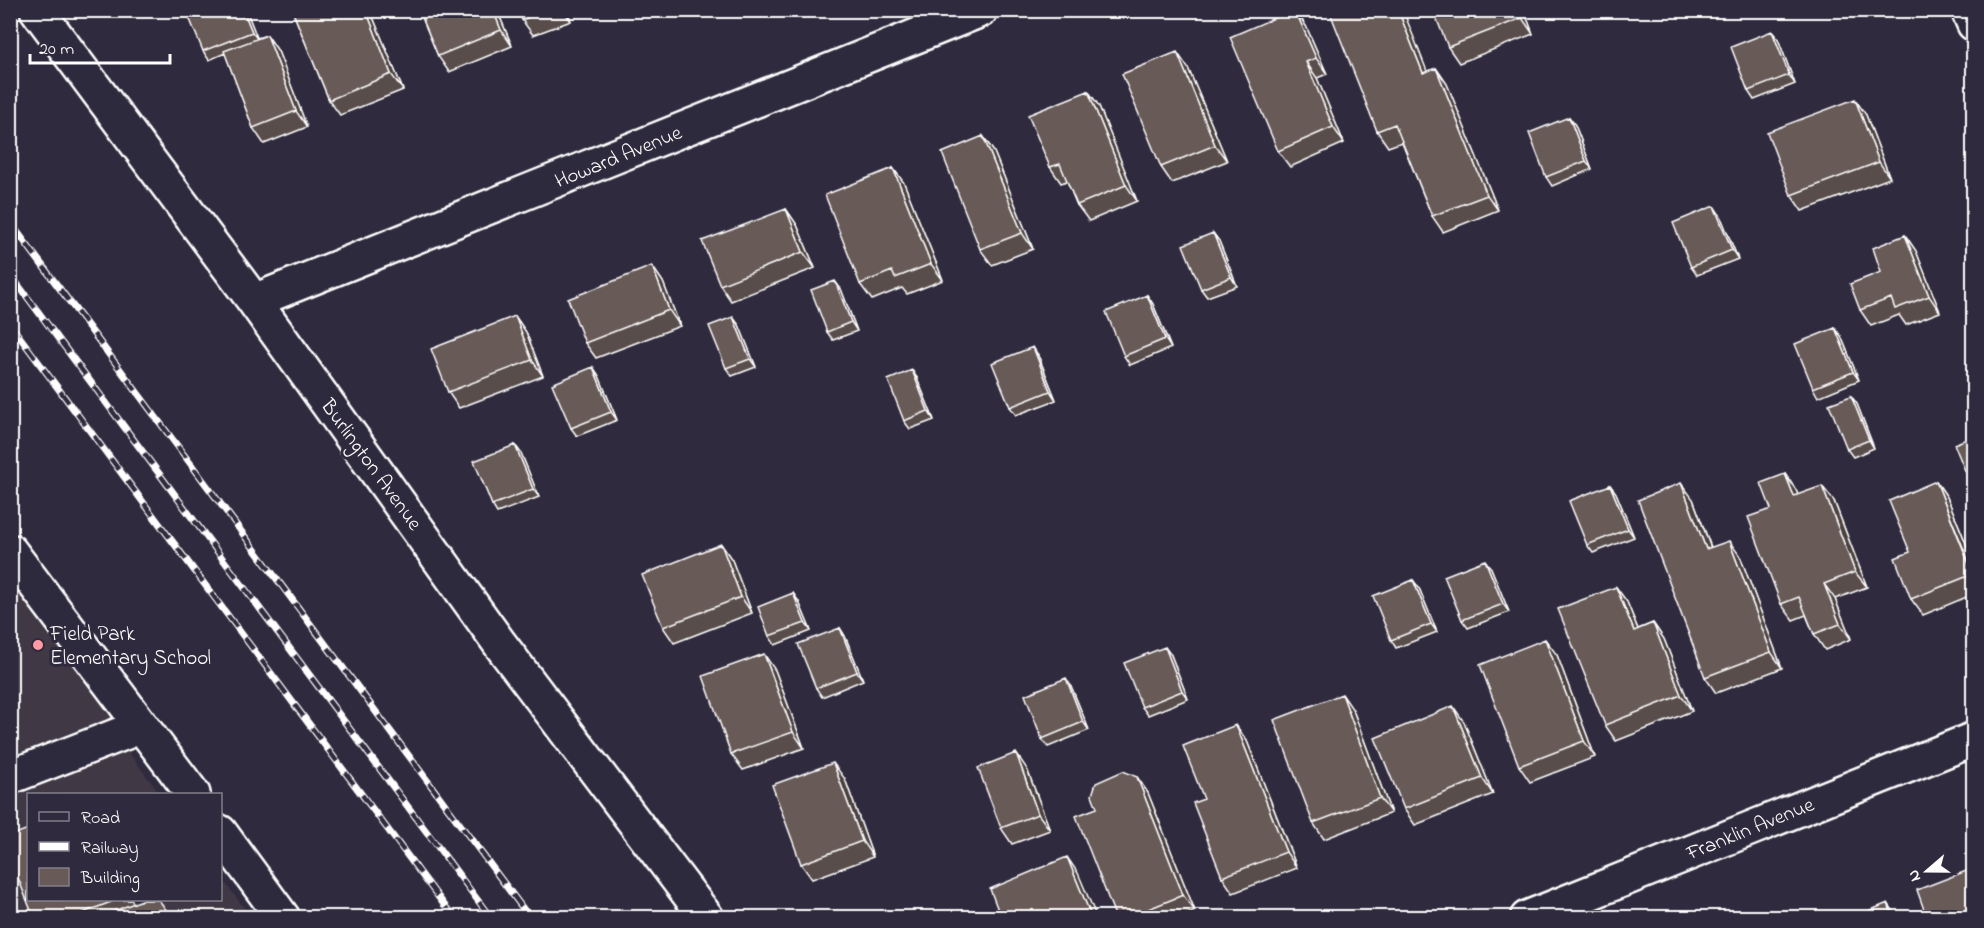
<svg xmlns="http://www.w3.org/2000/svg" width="1984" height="928" font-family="'Indie Flower',sans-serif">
<rect width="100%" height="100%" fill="#2f2a3d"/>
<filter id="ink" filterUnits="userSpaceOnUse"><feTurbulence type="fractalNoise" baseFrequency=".0167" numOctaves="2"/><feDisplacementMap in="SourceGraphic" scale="12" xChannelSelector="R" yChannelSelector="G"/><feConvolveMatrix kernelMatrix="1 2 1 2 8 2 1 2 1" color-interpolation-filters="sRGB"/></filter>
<g filter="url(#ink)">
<path fill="#403845" d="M10,572L119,718L10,761Z
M127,750L160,794H28V900H220L221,877L251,917L11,918V795Z"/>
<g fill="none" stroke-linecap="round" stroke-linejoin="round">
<defs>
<path id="minor" d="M37,10L254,301L500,644L707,918
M1968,10L1974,24
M254,301L981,10
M10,551L193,794
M10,777L142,726
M220,832L283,918
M1527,918L1974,739"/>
</defs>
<use href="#minor" stroke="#fff" stroke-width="38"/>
<use href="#minor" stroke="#2f2a3d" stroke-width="33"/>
<defs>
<path id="rail" d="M10,222L530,918
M10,274L491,918
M10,324L454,918"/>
</defs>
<use href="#rail" stroke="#fff" stroke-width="7"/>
<use href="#rail" stroke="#2f2a3d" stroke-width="4.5" stroke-dasharray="14" stroke-linecap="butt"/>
</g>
<path fill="#594d4b" stroke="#fff" stroke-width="1.5" d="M246,10L257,38L267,35L278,51L307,127L264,144L253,128L225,53L209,60L203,51Z
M292,10H370L403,90L340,115L329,100Z
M419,10H497L512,46L449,72L438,56Z
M518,10H567L571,21L533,35L522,20Z
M1295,10L1306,26L1327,74L1317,78L1344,143L1290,167L1278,151Z
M1524,10L1533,34L1459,63L1448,47Z
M1778,39L1795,84L1754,100L1748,91Z
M1188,68L1227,161L1172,183L1161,167Z
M1436,68L1447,84L1498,210L1443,232L1432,216L1402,142L1388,147L1377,131L1427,72Z
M1088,91L1099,106L1137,201L1089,221L1077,205L1067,181L1061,183L1050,167Z
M1866,115L1890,178L1802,211L1791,195Z
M1569,117L1575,125L1592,169L1552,186L1546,177Z
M983,136L994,152L1033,249L992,265L980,249Z
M893,168L904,183L943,280L907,294L902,288L872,300L860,284Z
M786,209L797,225L815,268L731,301L720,285Z
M1720,215L1738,259L1697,275L1691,267Z
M1213,233L1219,241L1237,286L1207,297L1201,289Z
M1905,235L1916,251L1940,312L1906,325L1899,315L1871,326L1860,310L1881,272Z
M652,266L663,282L680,326L596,358L585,343Z
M841,289L857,331L833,340L827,332Z
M1147,295L1153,304L1171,348L1130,365L1124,356Z
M515,316L526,332L543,376L459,408L448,392Z
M739,325L756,367L732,376L726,368Z
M1835,328L1841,336L1859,380L1818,397L1813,388Z
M1038,355L1056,400L1016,415L1010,407Z
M593,367L599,376L617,420L577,436L571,428Z
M917,378L934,420L910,429L904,421Z
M1851,396L1857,404L1874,448L1853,457L1847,449Z
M515,445L521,453L539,497L497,513L492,505Z
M1785,474L1796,490L1798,495L1834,501L1867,587L1835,599L1851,639L1825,650L1814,634L1806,615L1793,620L1781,604L1771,509Z
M1936,481L1947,497L1974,563V594L1923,615L1911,599L1910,552Z
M1610,485L1616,493L1634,537L1593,553L1587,545Z
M1693,499L1711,547L1740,556L1782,668L1716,693L1705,677Z
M721,544L732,560L752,613L674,643L663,627Z
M1491,568L1509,612L1468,628L1462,620Z
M1413,580L1419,588L1437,632L1396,648L1391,640Z
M1616,587L1627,602L1638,629L1653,623L1664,639L1692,711L1616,741L1605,725Z
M793,593L799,602L811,631L775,645L769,636Z
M840,628L845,636L863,680L822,697L816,688Z
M1171,655L1188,699L1148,715L1142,707Z
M1557,655L1595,757L1530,782L1519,766Z
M775,670L804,748L743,770L731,754Z
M1071,686L1089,730L1048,747L1042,739Z
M1353,710L1391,813L1324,839L1313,823Z
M1464,722L1493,794L1415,825L1404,809Z
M1247,741L1297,868L1233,893L1222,877L1204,799Z
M1027,769L1050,830L1012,844L1001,828Z
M1137,777L1148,793L1195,911L1178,918H1116L1097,808Z
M845,779L873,857L812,879L801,864Z
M28,900H132L133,903L172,918H34Z"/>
<path fill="#493f3d" stroke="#fff" stroke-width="1.5" d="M243,10H246L258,40L252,32Z
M366,10H370L403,90L391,74Z
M493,10H497L512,46L501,30Z
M563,10H567L571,21Z
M1295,10L1306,26L1327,74L1316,58Z
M1398,10H1403L1434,89L1423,73Z
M1519,10H1524L1533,34L1522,18Z
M1772,31L1778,39L1795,84L1789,75Z
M267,35L278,51L307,127L296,111Z
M1177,52L1188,68L1227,161L1215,145Z
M1306,62L1317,78L1344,143L1333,127Z
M1436,68L1447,84L1498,210L1487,195Z
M1088,91L1099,106L1137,201L1126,185Z
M1855,99L1866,115L1890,178L1879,162Z
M1569,117L1575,125L1592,169L1586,161Z
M983,136L994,152L1033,249L1022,233Z
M893,168L904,183L943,280L931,264Z
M1714,206L1720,215L1738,259L1732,250Z
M786,209L797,225L815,268L803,252Z
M1213,233L1219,241L1237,286L1231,277Z
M1905,235L1916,251L1940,312L1929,296Z
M652,266L663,282L680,326L669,310Z
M835,281L841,289L857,331L851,322Z
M1147,295L1153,304L1171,348L1165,339Z
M515,316L526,332L543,376L532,360Z
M733,317L739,325L756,367L750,359Z
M1835,328L1841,336L1859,380L1853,372Z
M1033,347L1038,355L1056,400L1050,391Z
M593,367L599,376L617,420L611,412Z
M912,370L917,378L934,420L928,411Z
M1851,396L1857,404L1874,448L1869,440Z
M515,445L521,453L539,497L533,489Z
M1785,474L1796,490L1805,512L1794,496Z
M1936,481L1947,497L1974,563V574Z
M1681,483L1693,499L1717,565L1706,549Z
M1610,485L1616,493L1634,537L1628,529Z
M1822,486L1834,501L1867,587L1855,572Z
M1729,541L1740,556L1782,668L1771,652Z
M721,544L732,560L752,613L741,597Z
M1485,560L1491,568L1509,612L1503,604Z
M1413,580L1419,588L1437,632L1431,624Z
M1824,584L1835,599L1851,639L1840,624Z
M1616,587L1627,602L1645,647L1634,631Z
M793,593L799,602L811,631L805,623Z
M1653,623L1664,639L1692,711L1681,695Z
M840,628L845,636L863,680L857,672Z
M1545,639L1557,655L1595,757L1584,741Z
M1165,647L1171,655L1188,699L1182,691Z
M764,654L775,670L804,748L793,732Z
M1066,678L1071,686L1089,730L1083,722Z
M1342,694L1353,710L1391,813L1380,798Z
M1453,706L1464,722L1493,794L1482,778Z
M1236,725L1247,741L1297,868L1286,852Z
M1016,753L1027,769L1050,830L1038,814Z
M833,763L845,779L873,857L862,841Z
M1137,777L1148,793L1195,911L1183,895Z
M1067,857L1078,873L1097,918H1092Z
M1888,903L1898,918H1893Z"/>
<path fill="#685a57" stroke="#fff" stroke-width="1.5" d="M186,10H243L252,32L203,51Z
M292,10H366L391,74L329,100Z
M419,10H493L501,30L438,56Z
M518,10H546L522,20Z
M1293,10H1295L1316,58L1306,62L1333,127L1278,151L1230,37Z
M1329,10H1398L1423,73L1436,68L1487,195L1432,216L1395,124L1377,131Z
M1433,10H1519L1522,18L1448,47Z
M1772,31L1789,75L1748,91L1731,47Z
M267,35L296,111L253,128L224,51Z
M1177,52L1215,145L1161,167L1122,74Z
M1088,91L1126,185L1077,205L1060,164L1050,167L1028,115Z
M1855,99L1879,162L1791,195L1767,132Z
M1569,117L1586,161L1546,177L1529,133Z
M983,136L1022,233L980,249L942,153Z
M893,168L931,264L895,278L892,271L860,284L825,195Z
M1714,206L1732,250L1691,267L1673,223Z
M786,209L803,252L720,285L702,241Z
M1213,233L1231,277L1201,289L1183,245Z
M1905,235L1929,296L1895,309L1891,298L1860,310L1850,284L1881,272L1873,248Z
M652,266L669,310L585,343L568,299Z
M835,281L851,322L827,332L811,290Z
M1147,295L1165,339L1124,356L1106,312Z
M515,316L532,360L448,392L431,349Z
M733,317L750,359L726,368L709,326Z
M1835,328L1853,372L1813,388L1795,344Z
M1033,347L1050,391L1010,407L992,363Z
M593,367L611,412L571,428L552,384Z
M912,370L928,411L904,421L888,380Z
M1851,396L1869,440L1847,449L1829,404Z
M1974,436V492L1954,444Z
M515,445L533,489L492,505L474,461Z
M1785,474L1794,496L1822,486L1855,572L1824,584L1840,624L1814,634L1799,597L1781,604L1748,517L1771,509L1761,483Z
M1936,481L1973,574L1911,599L1895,558L1910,552L1889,501Z
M1681,483L1706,549L1729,541L1771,652L1705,677L1638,500Z
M1610,485L1628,529L1587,545L1569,501Z
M721,544L741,597L663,627L642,575Z
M1485,560L1503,604L1462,620L1444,576Z
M1413,580L1431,624L1391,640L1373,596Z
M1616,587L1634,631L1653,623L1681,695L1605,725L1558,609Z
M793,593L805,623L769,636L758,607Z
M840,628L857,672L816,688L798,644Z
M1545,639L1584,741L1519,766L1480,665Z
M1165,647L1182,691L1142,707L1124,663Z
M764,654L793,732L731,754L703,676Z
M1066,678L1083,722L1042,739L1025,695Z
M1342,694L1380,798L1313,823L1274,720Z
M1453,706L1482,778L1404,809L1375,738Z
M1236,725L1286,852L1222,877L1193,803L1204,799L1183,746Z
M1016,753L1038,814L1001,828L978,768Z
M833,763L862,841L801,864L772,785Z
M1123,771L1137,777L1183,895L1126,918H1116L1076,816L1097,808L1092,795L1096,783Z
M28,829V900H116L70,918H34L10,858V836Z
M1067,857L1092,918H1001L990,889Z
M1974,868V918H1927L1917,890Z
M142,900H159L172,918H96Z
M1888,903L1893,918H1851Z
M969,914L970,918H959Z"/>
</g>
<circle fill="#ff9aa2" stroke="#2f2a3d" stroke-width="2" cx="38" cy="645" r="6"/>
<g text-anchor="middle" stroke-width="6" stroke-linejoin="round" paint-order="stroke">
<g font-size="21" fill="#fff" stroke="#2f2a3d">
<text transform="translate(618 156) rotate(-22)" y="7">Howard Avenue</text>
<text transform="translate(372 464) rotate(54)" y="7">Burlington Avenue</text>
<text transform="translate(1750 828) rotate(-22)" y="7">Franklin Avenue</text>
</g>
<g font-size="21" fill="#fff" stroke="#2f2a3d" text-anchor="start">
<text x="50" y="640">Field Park<tspan x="50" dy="24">Elementary School</tspan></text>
</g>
</g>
<rect width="1984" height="928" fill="none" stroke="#2f2a3d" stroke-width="36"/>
<rect x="18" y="18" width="1948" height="892" fill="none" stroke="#fff" stroke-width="2" filter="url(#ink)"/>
<rect x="27" y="793" width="195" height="108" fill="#2f2a3d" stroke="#827f8b" stroke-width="1.5"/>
<rect x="39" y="812" width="30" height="9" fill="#2f2a3d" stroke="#827f8b" stroke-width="1.5"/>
<text x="81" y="823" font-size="18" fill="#ffffff">Road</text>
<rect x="39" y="842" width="30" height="9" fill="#ffffff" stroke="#827f8b" stroke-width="1.5"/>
<text x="81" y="853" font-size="18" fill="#ffffff">Railway</text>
<rect x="39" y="868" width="30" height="18" fill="#685a57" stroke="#827f8b" stroke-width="1.5"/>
<text x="81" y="883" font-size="18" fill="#ffffff">Building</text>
<g transform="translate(1927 871) rotate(250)" stroke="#2f2a3d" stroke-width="4.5" paint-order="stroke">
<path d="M0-4.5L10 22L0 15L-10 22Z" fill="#ffffff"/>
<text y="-9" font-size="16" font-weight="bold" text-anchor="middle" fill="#ffffff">N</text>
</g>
<path d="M30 54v9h140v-9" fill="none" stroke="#ffffff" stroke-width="3"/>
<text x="39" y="54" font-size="18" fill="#ffffff" stroke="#2f2a3d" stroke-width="4.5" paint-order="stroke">20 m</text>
</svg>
